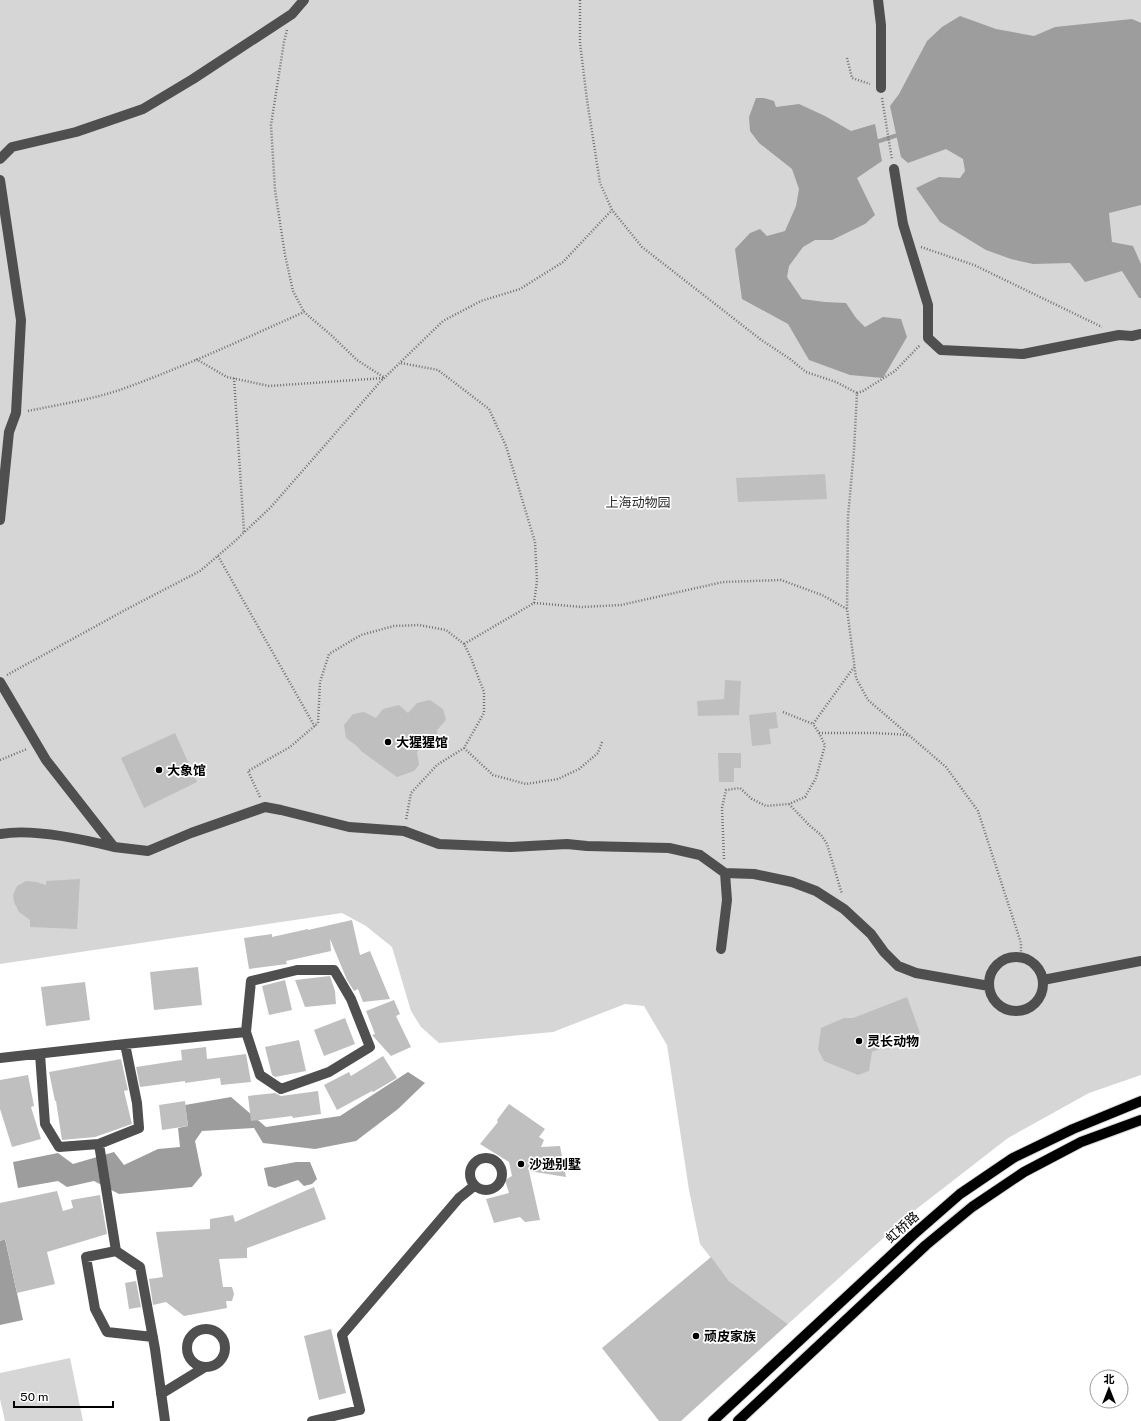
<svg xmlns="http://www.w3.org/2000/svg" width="1141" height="1421" font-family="'Public Sans','Noto Sans SC',sans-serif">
<rect width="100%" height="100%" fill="#fff"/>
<path fill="#d6d6d6" d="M0,0H1141V1075L1089,1093L1008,1138L910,1214L788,1324L729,1281L700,1244L689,1190L667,1045L644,1006L625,1004L553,1032L439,1043L421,1027L411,1011L392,947L366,926L342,913L0,964Z
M70,1358L83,1421H5L0,1399V1373Z"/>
<path fill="#9d9d9d" d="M960,16L996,29L1034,36L1055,27L1132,19L1141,23V205L1109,213L1112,242L1133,246L1141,264V298H1139L1122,271L1085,282L1070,263L1033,264L1011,259L986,250L940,222L916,188L939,177L960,178L965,171L963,159L946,149L908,163L901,157L890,106L899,94L927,41L942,27Z
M756,98H764L774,101L776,107L799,104L825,116L851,131L875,124L882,161L857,178L875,215L865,224L832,240H815L803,247L789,266L787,277L802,299L825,302L846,303L856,318L865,327L883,317L901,319L907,337L883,378L850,375L809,360L788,324L742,299L735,249L750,233L760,229L767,236L785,231L796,206L799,189L792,169L759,143L750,131L749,117Z
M408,1072L425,1083L398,1109L356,1141L315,1149L263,1143L254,1128L202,1131L195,1141L202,1175L192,1187L119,1194L94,1181L67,1187L58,1181L18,1188L13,1162L58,1153L73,1164L114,1152L124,1165L158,1149L180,1147L178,1128L188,1126L185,1105L231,1097L266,1127L340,1116Z
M296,1162H310L317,1179L312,1184L304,1186L298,1180L275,1188L268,1186L264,1168Z
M5,1239L23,1320L0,1325V1241Z"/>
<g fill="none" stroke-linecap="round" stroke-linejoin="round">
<path stroke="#9d9d9d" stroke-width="4" d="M873,143L901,134"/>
</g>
<path fill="#bfbfbf" d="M825,474L827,499L738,502L736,478Z
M725,680L741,681L739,715L698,716L697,701L724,699Z
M430,700L443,709L446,720L437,730L438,735L427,738L417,752L419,765L414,771L397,777L361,751L358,747L346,738L344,725L353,714L364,712L376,718L383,709L399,705L408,713L417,703Z
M776,712L778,728L769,729L771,744L752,746L749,715Z
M175,733L197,782L144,808L121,758Z
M718,753H741V768H734V782H719Z
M80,879L77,929L30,927V920L19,912L14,902L13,895L17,886L26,881L36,882L46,885V881Z
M352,920L360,955L370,951L390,999L363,1002L358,989L354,991L347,980L330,939L331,951L286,961L287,964L249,969L244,938L272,934V937L308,929V930Z
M198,967L202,1005L154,1010L150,972Z
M330,976L335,991L336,1004L305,1007L295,980Z
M285,980L292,1010L269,1015L262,986Z
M85,982L90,1020L46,1026L41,987Z
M907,997L920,1033L872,1052L869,1071L858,1075L824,1061L818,1050L821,1028L844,1018H853Z
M394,1000L400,1014L396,1016L411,1047L391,1056L372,1035L375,1034L366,1011Z
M345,1018L355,1044L324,1056L314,1030Z
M299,1040L306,1071L275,1077L272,1075L265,1047Z
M206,1047L207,1059L246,1054L251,1082L221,1085L220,1078L185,1083V1081L140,1087L136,1067L182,1060L181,1050Z
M383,1056L397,1078L373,1092L372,1091L337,1110L324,1085L349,1072L351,1076Z
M121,1059L128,1090L124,1091L132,1124L95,1137L62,1140L56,1101H55L49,1072Z
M28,1075L34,1106L31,1107L41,1139L12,1147L0,1109V1080Z
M318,1091L321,1114L293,1118L292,1116L251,1121L248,1096L275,1093L281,1096Z
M185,1101L188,1126L162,1130L159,1105Z
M509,1104L545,1129L539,1137L544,1140L541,1147L560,1146L566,1177L529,1171L540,1220L525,1222L520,1217L494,1223L486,1199L509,1193L505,1180L512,1176L509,1162L480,1144L498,1122L497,1120Z
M314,1187L326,1219L247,1248V1258L219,1259L223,1287H232L234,1294L232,1301H226L227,1308L184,1316L166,1302L153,1305L149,1279L163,1277L156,1232L210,1229V1219L233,1215L235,1222Z
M57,1191L63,1211L73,1208L71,1200L100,1195L107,1234L47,1252L55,1284L17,1293L5,1239L0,1241V1203Z
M711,1257L729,1281L788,1324L681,1421H659L602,1348Z
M136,1281L141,1307L129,1309L125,1283Z
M331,1329L346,1393L319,1400L304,1336Z"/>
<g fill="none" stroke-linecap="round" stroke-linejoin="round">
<defs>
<path id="major" d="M713,1421L913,1235L960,1194L1013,1158L1073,1129L1141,1101
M738,1421L926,1245L972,1207L1024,1172L1081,1142L1141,1120"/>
</defs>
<use href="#major" stroke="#dbdbdb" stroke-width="12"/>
<path stroke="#717171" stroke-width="2.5" stroke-dasharray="1 2" stroke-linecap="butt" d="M580,0V43L587,100L600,183L612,210L642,247L760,339L790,359L806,372L836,382L857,393L854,450L848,517L847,609
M287,30L284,42L271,125L275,190L285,255L293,291L304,312
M847,58L852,78L870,84
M882,98L892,160
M921,247L974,265L1102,327
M196,359L227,377L269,386L384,378
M401,363L438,370L489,409L506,446L535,542L537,581L534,603L464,644
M234,378L244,532
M857,393L863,391L895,371L920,345
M28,411C61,404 96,399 128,387C188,365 246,338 304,312L331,335L357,360L385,378
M218,556L315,727
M534,603L582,607L621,605L723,582L781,580L822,595L847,609L856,678L868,700L946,767L978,811L1021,943V958
M7,675L127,609L200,571L234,542L271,507L380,382L443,321L481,301L520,289L563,262L612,210
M783,712L813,724
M819,733H875L909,735
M464,748L493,775L526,784L558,779L579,769L598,753L602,742
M0,760L27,749
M260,797L248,771L290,747L318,723L320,682L329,654L361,635L394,626L419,625L446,630L464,644L471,658L484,692V713L464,748L437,765L411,793L406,820
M789,804L809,825L821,835L827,844L842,894
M724,859L722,808L726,790L740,788L752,799L766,806L789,804L805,797L816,778L825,745L819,733L813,724L854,667"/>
<path stroke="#4f4f4f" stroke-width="10" d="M878,0L881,25V88
M0,159L12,147L76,132L143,109L193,79L292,14L304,0
M894,169L903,224L928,305V338L941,350L1023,354L1119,335L1132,336L1141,334
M0,180L21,320L16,413L9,432L0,520
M0,682L46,760L114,847L148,851L191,833L265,807L281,810L349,827L404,831L439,844L511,847L567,844L587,846L669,848L700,855L725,873L727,900L721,949
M0,834C33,828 82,839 114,847
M725,873L754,874L792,882L816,891L844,909L871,934L884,952L898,966L916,973L989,986
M989 984a27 27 0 1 1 54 0a27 27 0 1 1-54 0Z
M297,970H334L351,999L370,1047L329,1072L281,1089L260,1075L246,1032L251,981Z
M1043,980L1141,961
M40,1054L45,1124L59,1147L99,1144L139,1128L137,1103L125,1044
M0,1058L125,1044L246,1032
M99,1144L116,1251L140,1267L155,1349L165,1421
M470 1174a16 16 0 1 1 32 0a16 16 0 1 1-32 0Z
M116,1251L86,1257L95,1309L107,1332L153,1337
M187 1348a19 19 0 1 1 38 0a19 19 0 1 1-38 0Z
M161,1394L205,1367
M312,1421L360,1410L342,1335L459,1198L474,1186"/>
<use href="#major" stroke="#000" stroke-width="10"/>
</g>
<g fill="#000" stroke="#fff" stroke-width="1.5">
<circle cx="388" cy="742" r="4"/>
<circle cx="159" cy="770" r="4"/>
<circle cx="859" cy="1041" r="4"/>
<circle cx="521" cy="1164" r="4"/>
<circle cx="696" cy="1336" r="4"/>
</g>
<g text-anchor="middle" stroke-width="3.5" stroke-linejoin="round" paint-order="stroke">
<g font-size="13" fill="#2d2d2d" stroke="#fff">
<text x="638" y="507">上海动物园</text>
</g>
<g font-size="13" font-weight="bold" fill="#000" stroke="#fff" text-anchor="start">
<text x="396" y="747">大猩猩馆</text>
<text x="167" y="775">大象馆</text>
<text x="867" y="1046">灵长动物</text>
<text x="529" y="1169">沙逊别墅</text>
<text x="704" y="1341">顽皮家族</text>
</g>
<g font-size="13" fill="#000" stroke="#fff">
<text transform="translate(902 1227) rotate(-42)" y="5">虹桥路</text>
</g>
</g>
<g transform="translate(1109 1389)"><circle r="19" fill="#ffffff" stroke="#999999"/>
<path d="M0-3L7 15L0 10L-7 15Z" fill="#000000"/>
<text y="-6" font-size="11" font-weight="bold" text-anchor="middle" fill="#000000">北</text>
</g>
<path d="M14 1401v6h99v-6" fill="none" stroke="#000000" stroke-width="2"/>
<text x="20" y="1401" font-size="12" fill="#000000" stroke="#ffffff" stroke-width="3" paint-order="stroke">50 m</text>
</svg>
